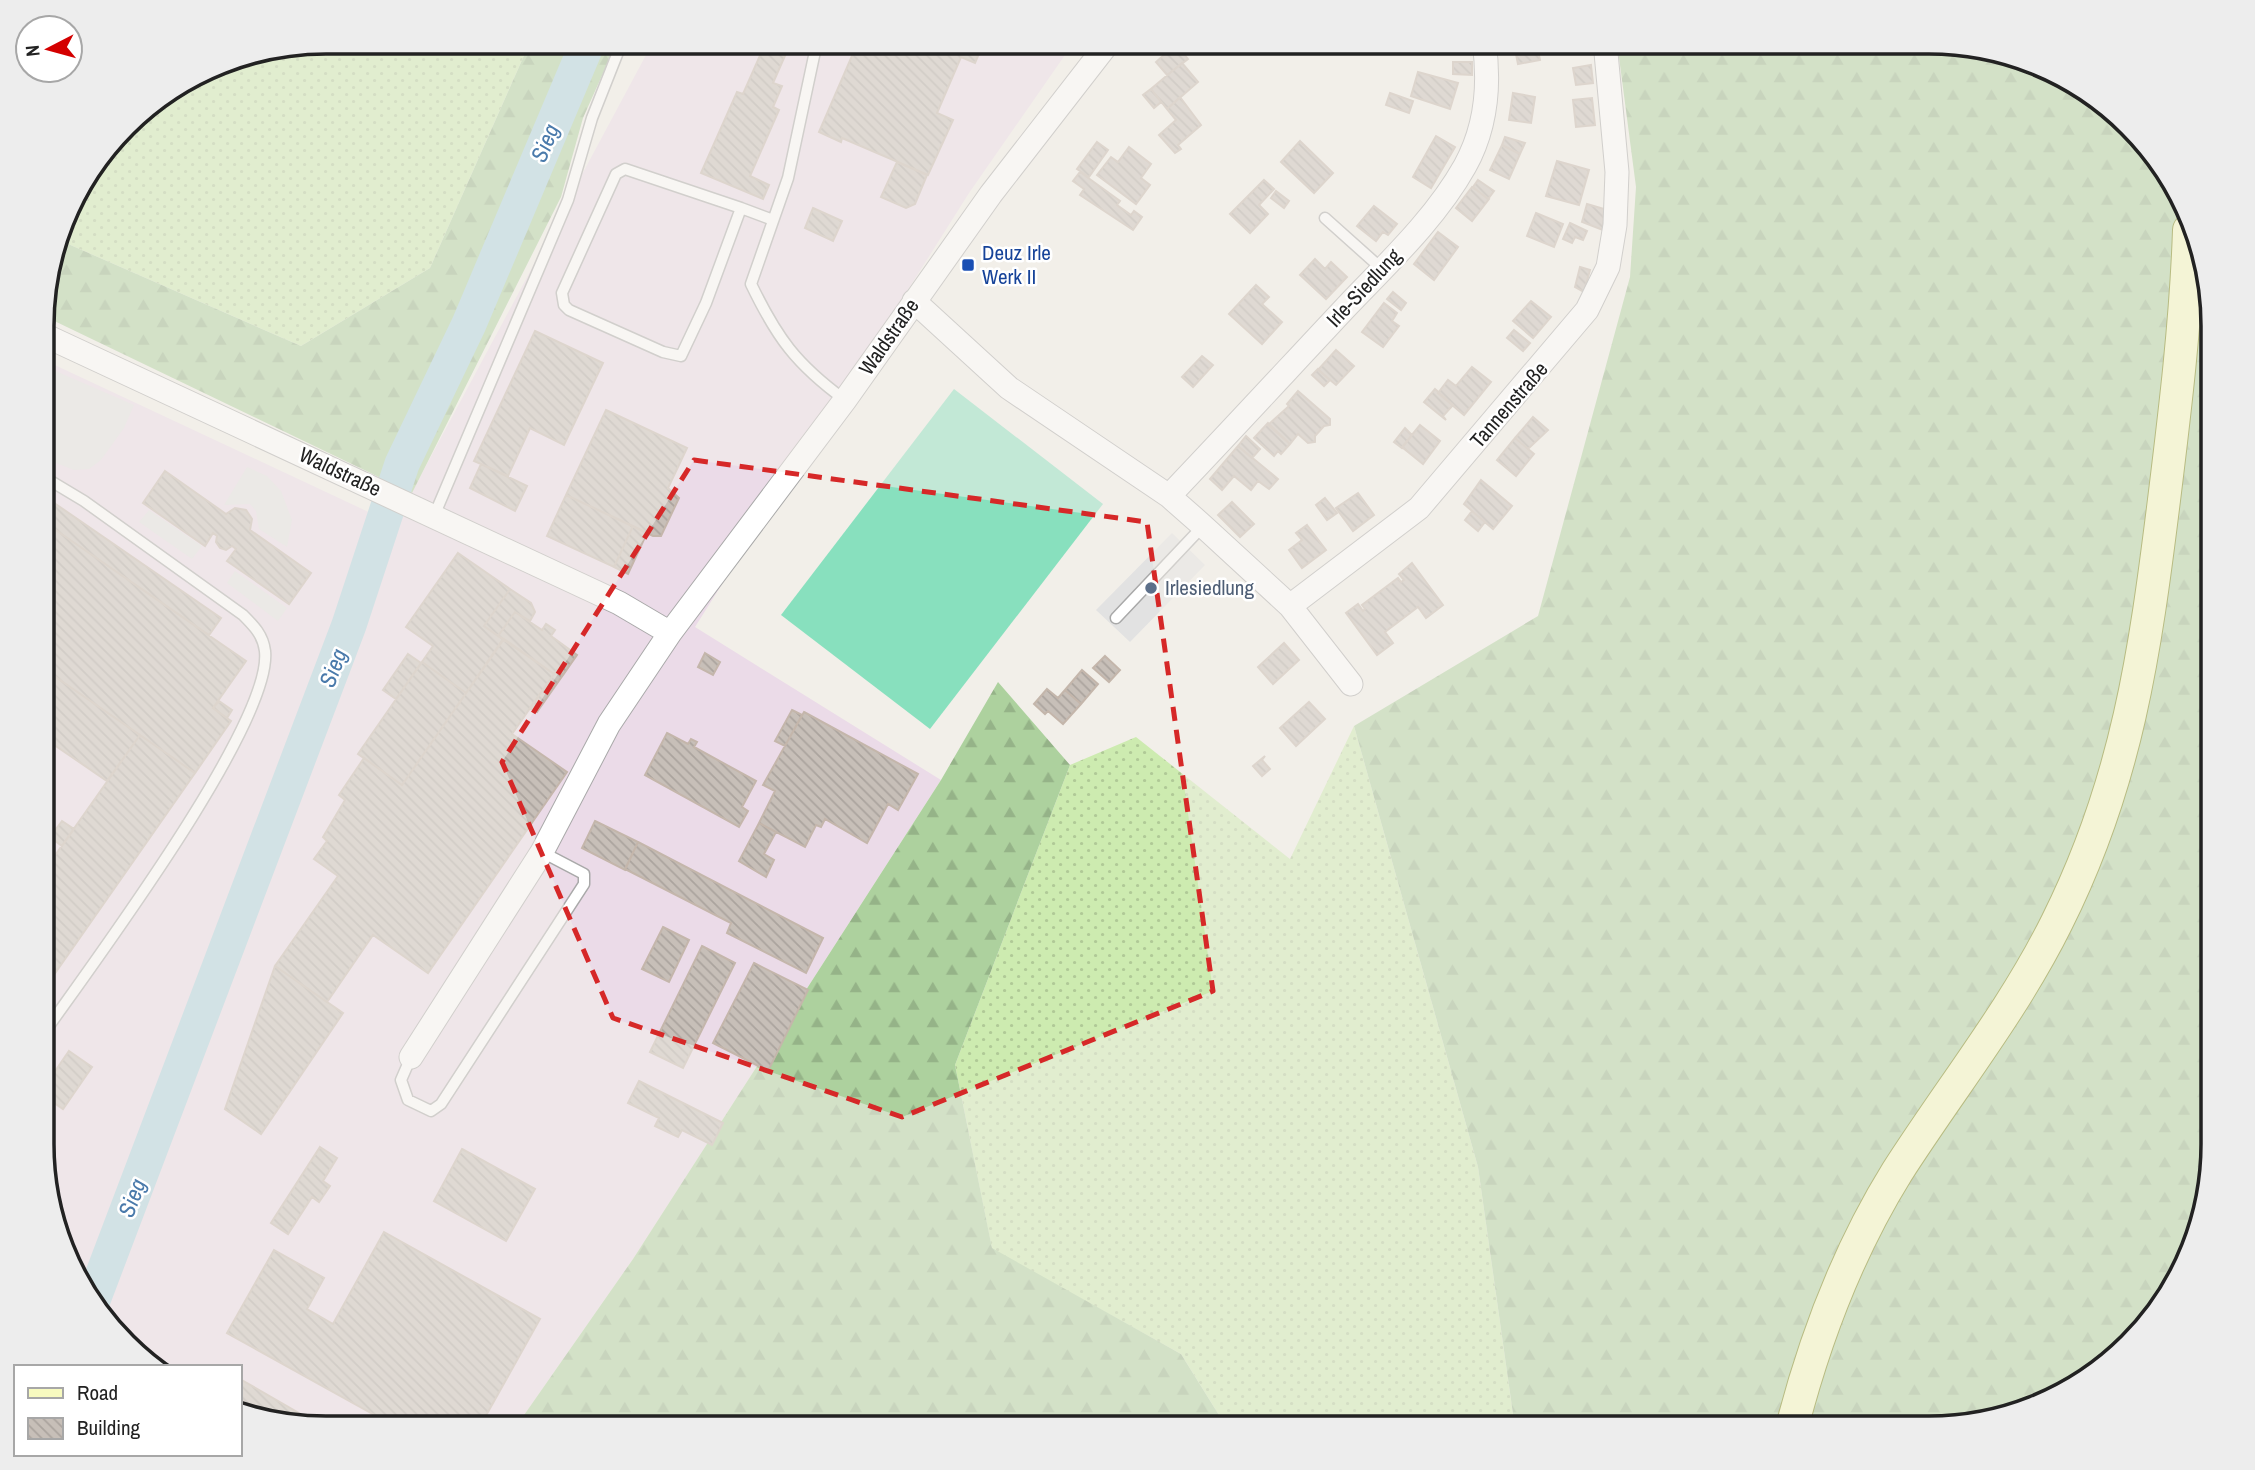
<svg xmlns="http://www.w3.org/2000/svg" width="2255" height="1470" font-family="'Archivo Narrow',sans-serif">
<defs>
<pattern id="grass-dots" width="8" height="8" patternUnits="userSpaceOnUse" patternTransform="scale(1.75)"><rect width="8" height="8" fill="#cdebb0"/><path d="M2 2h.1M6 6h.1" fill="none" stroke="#b0c997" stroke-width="1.8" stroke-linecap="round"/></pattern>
<pattern id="forest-firs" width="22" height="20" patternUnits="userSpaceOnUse" patternTransform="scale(1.75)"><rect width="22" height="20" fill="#add19e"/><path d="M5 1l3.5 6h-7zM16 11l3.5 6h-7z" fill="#95b388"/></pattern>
<pattern id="building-back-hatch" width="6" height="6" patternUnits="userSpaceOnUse" patternTransform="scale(1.75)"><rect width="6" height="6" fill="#c7bfb8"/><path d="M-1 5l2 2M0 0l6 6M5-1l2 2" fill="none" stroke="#aba49e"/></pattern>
</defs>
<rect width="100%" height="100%" fill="#f2efe9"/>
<path fill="#ebdbe8" d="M653,42H1074L969,193L695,627L941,780L633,1259L515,1428H326L240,1414V1367H156L80,1286L44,1180V360L392,523L406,503Z"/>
<path fill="url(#grass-dots)" d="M327,42H530L430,268L301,346L59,240L72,200L139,113L218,64Z
M1354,726L1478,1167L1515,1428H1227L1181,1354L992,1249L955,1065L1070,765L1136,737L1290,859Z"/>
<path fill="url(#forest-firs)" d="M530,42H617L583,118L561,197L412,493L44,316V290L59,240L301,346L430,268Z
M1617,42H1929L2020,57L2087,90L2175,185L2212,308V1162L2198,1235L2165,1302L2070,1390L1947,1427L1515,1428L1478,1167L1354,726L1538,616L1630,277L1636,187Z
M998,682L1070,765L955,1065L992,1248L1181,1354L1227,1428H515L633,1259L941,780Z"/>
<path fill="#88e0be" d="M954,389L1103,504L930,729L781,615Z"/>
<path fill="#e2e2e2" d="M44,366L134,405L124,428L101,460L89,469L74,470L44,458Z
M247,467L267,476L281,491L292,520L287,547L259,529L256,511L250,504L224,505Z
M149,510L202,546L192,559L139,522Z
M1172,533L1205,565L1130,642L1096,610Z
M235,571L287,608L278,621L227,583Z"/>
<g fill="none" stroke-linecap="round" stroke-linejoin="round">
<path stroke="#aad3df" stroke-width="35" d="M93,1300L349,625L402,464L469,324L588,42"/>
</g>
<path fill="url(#building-back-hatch)" stroke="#c4b6ab" stroke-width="2" d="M766,42H791L773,83L782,86L773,107L779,110L750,176L769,185L763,199L701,173L737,92L743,94Z
M858,42H984L975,63L961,57L937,113L953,120L928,175L842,138L841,142L819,132Z
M1436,42H1465V49L1436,48Z
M1515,42H1537L1538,51L1516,54Z
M1176,44L1188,59L1167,75L1156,62Z
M1538,51L1540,60L1518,64L1516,54Z
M1453,62H1472V75L1453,74Z
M1182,63L1198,82L1167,109L1151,89Z
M1591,65L1593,83L1576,85L1573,68Z
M1418,72L1458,83L1450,109L1411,96Z
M1151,89L1161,102L1154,108L1143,95Z
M1390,93L1413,101L1409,113L1386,105Z
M1513,93L1535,97L1531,123L1509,120Z
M1180,97L1201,125L1178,145L1181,149L1175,153L1159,135L1176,120L1167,109Z
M1592,98L1595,125L1576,127L1573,100Z
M1436,136L1455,147L1431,188L1413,177Z
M1505,137L1525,143L1520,154L1502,145Z
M1300,141L1333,173L1314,193L1281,162Z
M1097,142L1108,150L1089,177L1077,169Z
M1502,145L1520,154L1509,179L1490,170Z
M1129,147L1151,164L1141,178L1150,185L1136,204L1097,175L1111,157L1118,162Z
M1557,161L1589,170L1579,205L1546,196Z
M897,162L927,175L915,204L906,208L881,197Z
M1080,172L1120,201L1117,205L1131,215L1134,211L1142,217L1133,230L1080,195L1084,189L1073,181Z
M1264,180L1274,189L1259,205L1268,214L1250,233L1230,214Z
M1478,180L1494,191L1488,199L1473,187Z
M1472,187L1489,199L1472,221L1456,208Z
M1276,191L1289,201L1284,208L1271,198Z
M1587,204L1604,209L1603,230L1582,222Z
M1374,206L1397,224L1388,235L1383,232L1376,241L1357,226Z
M813,208L842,221L833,241L805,228Z
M1536,213L1563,224L1554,247L1527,236Z
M1570,223L1587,231L1583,240L1575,237L1572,243L1563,239Z
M1438,232L1458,247L1434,280L1414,264Z
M1315,259L1325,269L1331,262L1347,277L1326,299L1300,275Z
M1580,267L1590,270L1584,292L1575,287Z
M1256,285L1269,297L1262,304L1282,322L1262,344L1229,314Z
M1393,292L1406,303L1401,310L1387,299Z
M1531,301L1551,317L1533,338L1513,321Z
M1384,303L1397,313L1392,321L1399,326L1383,347L1362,332Z
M1514,330L1530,343L1523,351L1507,338Z
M535,331L603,363L564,445L530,428L508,476L474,461Z
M1336,350L1354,366L1336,385L1318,370Z
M1202,356L1213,365L1193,387L1182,377Z
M1472,367L1491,382L1464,415L1438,393L1448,380L1456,386Z
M1318,369L1330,380L1324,386L1312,375Z
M1435,389L1453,405L1443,416L1446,420L1424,402Z
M1298,391L1330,419V425L1324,426L1315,436V442L1308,443L1298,434L1290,444L1268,425L1289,406L1287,404Z
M606,410L687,448L668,488L679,498L661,536H653L566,495Z
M1533,417L1548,430L1528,449L1515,438Z
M1268,423L1290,444L1281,454L1278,451L1274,456L1254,438Z
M1420,425L1440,441L1423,464L1402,447Z
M1405,428L1412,435L1402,448L1394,442Z
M1246,436L1260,449L1252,458L1238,446Z
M1515,438L1534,454L1516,476L1497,460Z
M1238,446L1278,479L1269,489L1258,481L1251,490L1234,476L1222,490L1210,479Z
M481,464L527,486L515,511L470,488Z
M165,471L226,514L235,508L246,510L252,519L250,530L311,573L289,604L227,561L236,549L232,546L226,550L220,548L216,542L217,536L213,533L205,546L143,503Z
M1481,480L1512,506L1493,529L1464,504Z
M1358,493L1374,515L1353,531L1336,508Z
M566,495L633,526L614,567L547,536Z
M44,496L221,618L209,635L44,522Z
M1325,498L1337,513L1327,520L1316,505Z
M1232,502L1254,524L1240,537L1218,515Z
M1472,511L1485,522L1478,531L1465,520Z
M44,522L246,661L213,708L231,721L195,773L44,669Z
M1307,525L1326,550L1302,568L1289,550L1302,540L1296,533Z
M633,526L647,533L628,574L614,567Z
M458,553L510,589L484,626L503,639L466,693L422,662L433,646L406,627Z
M1412,563L1443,605L1426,618L1418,607L1385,632L1393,643L1377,655L1346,613L1358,604L1363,611L1365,609L1362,605L1398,578L1401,582L1404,580L1399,574Z
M510,589L531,603L535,612L530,621L515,612L498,636L484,626Z
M515,612L542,630L546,624L555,630L551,636L577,655L563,675L557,670L554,674L498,636Z
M504,639L554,674L512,734L567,772L428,973L373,935L327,1002L275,966L338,876L314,859L327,841L323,837L345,800L339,795L364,758L402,785Z
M1284,643L1299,660L1273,684L1258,667Z
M705,653L720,662L713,675L698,667Z
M408,654L421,663L396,699L383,690Z
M1105,656L1120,670L1109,682L1093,668Z
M422,662L466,693L402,785L358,754Z
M44,669L140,735L107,781L44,738Z
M557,670L563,675L537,712L530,708Z
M1082,670L1098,684L1081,704L1065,690Z
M1047,689L1058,698L1065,690L1081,704L1063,724L1048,711L1045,714L1034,704Z
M219,701L232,710L227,718L213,708Z
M1309,702L1325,719L1296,746L1280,728Z
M792,710L802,715L785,746L775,741Z
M804,712L918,774L898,810L888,804L867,843L825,819L821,827L816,825L805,847L759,823L775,791L763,785Z
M667,733L688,744L691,739L697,742L694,747L756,781L742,807L748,811L739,827L645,775Z
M140,735L195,773L44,989V871Z
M1265,756L1262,760L1270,769L1262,776L1253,766Z
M62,821L74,829L62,846L50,837Z
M595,821L638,842L625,870L582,848Z
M759,823L776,832L764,854L774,860L766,877L739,861Z
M638,842L823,938L806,973L727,933L731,923L625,869Z
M663,927L689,940L669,982L642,969Z
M702,946L735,963L683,1068L650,1052Z
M754,963L808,990L768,1071L713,1043Z
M275,966L343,1013L261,1134L225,1109Z
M69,1051L92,1067L63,1109L44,1096V1076L49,1080Z
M639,1081L723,1123L712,1145L682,1130L678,1137L655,1126L659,1118L628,1103Z
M320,1147L337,1158L323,1181L330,1186L319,1202L312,1197L288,1234L271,1223Z
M462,1149L535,1189L506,1241L434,1201Z
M384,1232L540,1319L479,1428H398L227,1333L274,1250L324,1278L307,1309L333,1324Z
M240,1379L325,1428L240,1414Z"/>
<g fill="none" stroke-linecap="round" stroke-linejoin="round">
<defs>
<path id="service" d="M817,42L788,178L751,284C777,338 796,364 845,400
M741,208L625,169L616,174L562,293L564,305L569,310L663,352L681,356L706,303L741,208L773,220
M1325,218L1382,269
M44,477L84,501L243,615C254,626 263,635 265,651C273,723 91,966 44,1033
M434,516L568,200L592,118L622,42
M1116,618L1203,526
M411,1057L401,1080L408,1100L431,1111L441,1104L584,884V874L542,852"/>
<path id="minor" d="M914,301L1009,388L1169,496L1203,526L1290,606L1351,684
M44,335L619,603L670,633L845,400L991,194L1109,42
M1169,496C1229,433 1288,369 1348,305C1388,263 1436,218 1465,166C1486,128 1490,84 1484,42
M1290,606L1419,508L1587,310L1608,267L1615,225L1617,172L1605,42
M411,1057L542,852L609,724L670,633"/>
<path id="secondary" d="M1792,1427C1815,1338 1848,1251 1897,1172C1950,1089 2013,1011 2057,922C2127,782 2145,653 2164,500C2175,411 2186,320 2189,230"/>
</defs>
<use href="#service" stroke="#a9a9a9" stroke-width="13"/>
<use href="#minor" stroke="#a9a9a9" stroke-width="25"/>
<use href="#secondary" stroke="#707d05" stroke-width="34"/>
<use href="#service" stroke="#fff" stroke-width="10"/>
<use href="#minor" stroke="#fff" stroke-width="23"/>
<use href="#secondary" stroke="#f7fabf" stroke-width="32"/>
</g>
<path d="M0 0H2255V1470H0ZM694,460L1147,522L1213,991L902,1117L613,1018L502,762Z" fill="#f2efe9" fill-opacity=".55" fill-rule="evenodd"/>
<path fill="none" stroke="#d62828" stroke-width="5" stroke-dasharray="14 9" stroke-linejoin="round" d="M694,460L1147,522L1213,991L902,1117L613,1018L502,762Z"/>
<rect fill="#1a4fb4" stroke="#fff" stroke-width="2.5" x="961" y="258" width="14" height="14" rx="3.5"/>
<circle fill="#5c6f8a" stroke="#fff" stroke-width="2.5" cx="1151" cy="588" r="7"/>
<g text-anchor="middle" stroke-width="5" stroke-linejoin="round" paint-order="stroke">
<g font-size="21" fill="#164399" stroke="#fff" text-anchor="start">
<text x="982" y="260">Deuz Irle<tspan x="982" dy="24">Werk II</tspan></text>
</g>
<g font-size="21" fill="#222" stroke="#fff">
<text transform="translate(1364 288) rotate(-47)" y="7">Irle-Siedlung</text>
<text transform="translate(889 337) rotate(-55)" y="7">Waldstraße</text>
<text transform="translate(1509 405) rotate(-49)" y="7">Tannenstraße</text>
<text transform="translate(340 472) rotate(25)" y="7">Waldstraße</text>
</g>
<g font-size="21" fill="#4e5e75" stroke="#fff" text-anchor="start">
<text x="1165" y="595">Irlesiedlung</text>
</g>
<g font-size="23" font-style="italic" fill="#4a7aab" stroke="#fff">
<text transform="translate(545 143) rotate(-67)" y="8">Sieg</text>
<text transform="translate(333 668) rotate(-69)" y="8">Sieg</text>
<text transform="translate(132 1198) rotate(-69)" y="8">Sieg</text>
</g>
</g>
<path d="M0 0H2255V1470H0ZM326 54H1929A272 272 0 0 1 2201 326V1144A272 272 0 0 1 1929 1416H326A272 272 0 0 1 54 1144V326A272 272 0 0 1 326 54Z" fill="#ededed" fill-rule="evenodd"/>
<path fill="none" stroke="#222" stroke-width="3.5" d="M326 54H1929A272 272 0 0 1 2201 326V1144A272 272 0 0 1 1929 1416H326A272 272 0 0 1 54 1144V326A272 272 0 0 1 326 54Z"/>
<rect x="14" y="1365" width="228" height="91" fill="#ffffff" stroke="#a7a7a7" stroke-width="2"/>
<rect x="28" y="1388" width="35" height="10" fill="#f7fabf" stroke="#a7a7a7" stroke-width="2"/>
<text x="77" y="1400" font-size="21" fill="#222222">Road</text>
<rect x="28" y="1418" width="35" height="21" fill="url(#building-back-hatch)" stroke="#a7a7a7" stroke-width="2"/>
<text x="77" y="1435" font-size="21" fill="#222222">Building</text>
<g transform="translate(49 49) rotate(264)"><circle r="33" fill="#ffffff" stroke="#a7a7a7" stroke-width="2"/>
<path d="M0-5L12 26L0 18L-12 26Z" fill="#d40000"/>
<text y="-10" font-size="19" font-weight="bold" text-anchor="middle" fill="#222222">N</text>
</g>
</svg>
